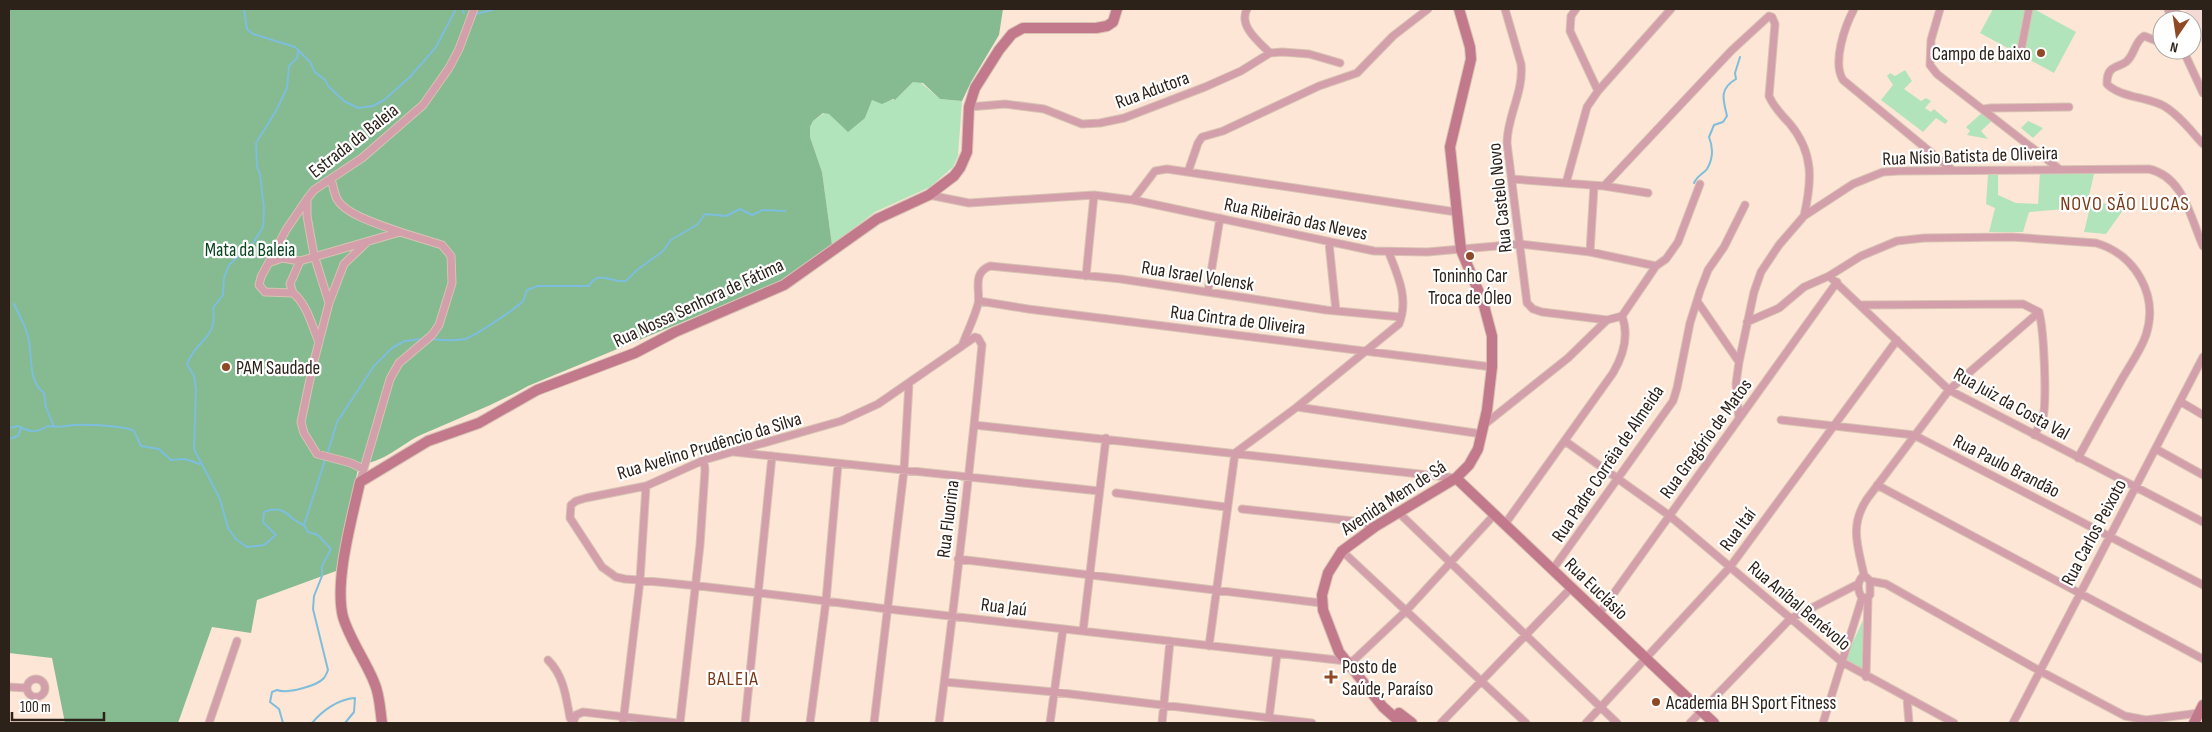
<svg xmlns="http://www.w3.org/2000/svg" width="2212" height="732" font-family="'Sofia Sans Condensed',sans-serif">
<rect width="100%" height="100%" fill="#fde6d5"/>
<path fill="#f4dad4" d="M2186,9H2203V44L2194,40L2192,37V20L2181,19Z"/>
<path fill="#b2e4bc" d="M1993,9H2034L2076,32L2054,73L1980,33Z
M1905,70L1912,81L1904,89L1921,101L1926,98L1931,101L1925,108L1931,112L1934,109L1948,121L1945,124L1936,118L1923,132L1881,100L1893,85L1887,76L1890,73L1895,76Z
M919,81L940,99L962,101L958,156L953,167L930,187L875,212L832,245L822,172L810,137V127L813,121L824,113L865,118L872,99L895,100L913,82Z
M1983,112L1993,120L1981,131L1988,139L1967,135L1970,131L1966,127Z
M2028,121L2043,128L2033,138L2021,128Z
M2095,170L2087,204L2089,202L2126,206L2106,234L2084,232L2090,207L2029,212L2023,232H1989L1995,208L1986,204L1988,175H1998V195L2016,203L2038,204L2040,171Z
M1864,618L1865,670L1845,659Z"/>
<path fill="#86ba91" d="M9,9H1003L999,35L971,82L962,101L940,99L923,83L913,82L895,100L893,99L882,104L872,100L865,118L848,132L829,114L823,113L813,121L810,127V137L822,172L832,245L804,269L779,282L528,386C494,405 459,418 423,434C402,443 383,464 359,464L336,571L257,600L251,633L212,627L178,723H65L52,658L9,653Z"/>
<g fill="none" stroke-linecap="round" stroke-linejoin="round">
<path stroke="#7dbedd" stroke-width="2" d="M244,9L247,29L253,34L295,47L310,62L315,72L325,80L328,86L344,101L358,108L373,106L384,100L410,77L436,47L456,9
M462,9L464,13
M476,14L496,9
M298,52L297,58L289,66L287,88L276,111L256,143L257,167L260,174L264,209L263,227L253,243L229,265L224,278L223,295L213,308C218,340 196,339 187,364L194,376L196,389L194,449L220,499L228,528L236,539L247,547L264,545L276,535L263,522L264,512C287,503 289,521 304,525
M1694,183C1697,176 1704,173 1707,169C1713,159 1713,147 1709,137L1714,125L1723,122L1727,116C1723,99 1719,89 1736,79L1735,73L1740,57
M14,304C19,315 26,326 28,337C33,354 27,381 44,393L46,407L54,427
M430,339C440,340 455,341 465,339C473,337 517,308 523,301C525,299 525,293 527,290L538,286H589C598,269 611,283 626,281L637,270L663,251L671,240L698,224L705,214L726,216L740,209L752,215L763,210L785,211
M9,428L18,426C31,433 36,433 48,426C59,428 65,426 75,425C86,424 126,426 134,431L141,446L159,449L171,460L185,459L200,464
M9,439L18,436L21,429
M327,455L337,422L374,366L392,348L405,341L422,339
M283,723L279,709L270,702L272,692L277,690C287,694 317,686 324,678C326,675 327,673 328,670L313,609L314,596L322,576V566L331,549L318,535L308,532L304,525L325,460
M312,723C322,711 338,699 355,698L354,712L345,723"/>
<defs>
<path id="street" d="M1247,9C1238,26 1259,42 1270,53
M1505,9L1521,64C1524,92 1507,116 1507,143L1527,303L1533,309L1542,312L1607,320
M1576,9L1571,16L1570,31L1598,91
M1854,9C1845,26 1832,62 1843,80L1951,169
M1940,9L1931,40L1930,65L1937,74L2058,168
M2168,9L2172,20
M2175,9L2178,20
M2162,43L2144,36C2134,42 2135,55 2126,62C2122,65 2116,66 2112,69C2107,73 2107,79 2107,84C2119,97 2147,97 2164,106C2179,115 2191,131 2203,144
M2021,50L2029,9
M2183,50L2203,93
M969,107L1005,104L1044,109L1082,124L1100,123L1124,118L1205,87L1241,71L1270,53L1282,52L1309,54L1340,63
M1984,109L1991,108L2069,107
M1188,172L1198,143L1202,137L1223,131L1319,86L1357,73L1393,36L1428,9
M331,179C333,185 334,193 337,199C345,215 384,226 400,232
M1512,179L1604,186L1648,193
M1566,183L1587,107L1598,91L1671,9
M1604,186L1731,51L1769,16L1772,17L1775,24L1769,96C1774,108 1782,115 1790,124C1814,153 1812,181 1804,216
M929,195L969,203L1094,195L1133,200L1374,251L1427,252L1520,244L1590,252L1656,266
M307,199L286,230L261,277L259,285L265,292L293,293L290,284L300,261L400,232L442,245L451,256L452,283L439,325L432,335L399,363L390,379L360,482
M1133,200L1155,171L1167,169L1456,212
M1329,243L1336,311
M1590,252L1594,186
M271,262L282,258L300,261
M1086,276L1094,195
M1829,276L1949,390L2203,522
M1208,291L1220,218
M293,293C307,304 312,326 319,342
M979,301L1028,309L1492,367
M1697,301L1739,362
M329,303L344,264L366,243
M1861,305L2023,304L2039,312
M1747,322L1779,308L1804,287L1829,276L1861,256L1897,241L1924,238L2012,237L2096,243C2135,254 2159,295 2146,335C2141,350 2130,365 2122,379C2107,405 2092,432 2078,458
M962,346C967,332 974,319 978,304C981,293 971,273 990,266L1121,279L1326,310L1401,317
M2181,402L2203,415
M1297,407L1482,434
M1739,418L1736,384L1739,362L1754,292L1761,272L1779,245L1804,216L1853,184L1883,172L1899,171L2149,169C2184,177 2190,217 2203,246
M1781,420L1914,435L2203,585
M1485,424L1568,358L1607,320L1622,316L1656,266L1666,259L1678,242L1700,184
M974,425L1456,478
M2034,435C2037,430 2041,424 2043,418C2047,400 2044,330 2039,312
M1565,441L1670,516L1842,662L1954,723
M2156,449L2203,475
M734,452L1099,491
M1235,453L1297,407L1399,324C1409,299 1398,276 1389,253
M363,469L351,463L317,454L304,433L301,422L313,365L329,303L314,255L307,216V199L314,190L362,158L423,105L449,68L459,49L474,9
M1877,485L2203,659
M1116,493L1226,507
M1242,509L1353,521L1376,526
M1398,512L1617,723
M1505,524L1613,373C1623,356 1629,335 1622,316
M1342,551L1526,723
M958,559L1321,603
M1553,569L1673,401L1677,388L1690,323L1700,291L1708,270L1724,247L1745,205
M1864,575C1858,547 1849,526 1867,499L1949,390L2039,312
M1864,575L1870,581V595L1865,598H1862C1857,590 1857,581 1864,575Z
M1870,581L1886,584L2040,671L2125,716L2146,720L2199,713
M1599,614L1837,282
M1083,631L1106,438
M1209,646L1235,453
M548,660C564,676 566,697 570,718L573,722
M1866,677L1868,598
M27 688a9 9 0 1 1 18 0a9 9 0 1 1-18 0Z
M945,682L1054,692L1312,723
M9,687L26,688
M1907,698L1909,723
M1269,718L1277,654
M209,723L237,641
M573,723L576,715L583,712L677,723
M623,723L640,580L646,486
M680,723L700,545L705,470L704,460
M745,723L772,456
M810,723L826,601L838,464
M874,723L904,470L909,383
M939,723C955,598 970,472 982,345L978,338L975,337L878,404L841,421L704,460L646,486L586,498L576,501L571,505L570,518L602,567L616,577L625,579C713,586 800,598 888,609C1040,626 1193,644 1346,661H1353L1406,611L1495,514
M1050,723L1063,629
M1162,723L1170,641
M1441,723L1572,587
M1586,723L1730,567L1897,340
M1690,723L1790,619L1858,584
M1823,723L1862,598
M2013,723L2203,357"/>
<path id="secondary" d="M1456,478L1714,723
M1399,713L1412,723
M382,723C380,710 380,695 374,682C365,660 350,640 343,617C334,581 352,519 360,482L428,441L479,423L537,390L635,353L675,332L784,285L877,219L929,195L954,176L960,168L967,152L969,107L975,88L999,50L1012,34L1023,28H1096L1107,26L1113,22L1117,9
M1401,723L1383,707L1339,652L1323,610L1322,595L1328,573L1342,551L1376,526L1456,478L1469,465L1478,449L1487,410L1492,367V336L1483,302L1461,250L1450,147L1471,59L1470,47L1459,9
M2194,723L2203,705"/>
</defs>
<use href="#street" stroke="#d8c3b3" stroke-width="9"/>
<use href="#secondary" stroke="#d8c3b3" stroke-width="12"/>
<use href="#street" stroke="#d29fab" stroke-width="7"/>
<use href="#secondary" stroke="#c2798c" stroke-width="10"/>
</g>
<g fill="#904925" stroke="#fff" stroke-width="2">
<circle cx="2041" cy="53" r="5"/>
<circle cx="1470" cy="256" r="5"/>
<circle cx="226" cy="367" r="5"/>
<path d="M1328.5 669.5h5v5h5v5h-5v5h-5v-5h-5v-5h5z"/>
<circle cx="1656" cy="702" r="5"/>
</g>
<g text-anchor="middle" stroke-width="4.5" stroke-linejoin="round" paint-order="stroke">
<g font-size="19" fill="#2d221a" stroke="#fff" text-anchor="start">
<text x="2031" y="60" text-anchor="end">Campo de baixo</text>
<text x="1470" y="282" text-anchor="middle">Toninho Car<tspan x="1470" dy="22">Troca de Óleo</tspan></text>
<text x="236" y="374">PAM Saudade</text>
<text x="1342" y="673">Posto de<tspan x="1342" dy="22">Saúde, Paraíso</tspan></text>
<text x="1666" y="709">Academia BH Sport Fitness</text>
</g>
<g font-size="19" fill="#2d221a" stroke="#fff">
<text transform="translate(1152 89) rotate(-20)" y="7">Rua Adutora</text>
<text transform="translate(353 140) rotate(-38)" y="7">Estrada da Baleia</text>
<text transform="translate(1970 155) rotate(-2)" y="7">Rua Nísio Batista de Oliveira</text>
<text transform="translate(1499 198) rotate(-96)" y="7">Rua Castelo Novo</text>
<text transform="translate(1296 218) rotate(12)" y="7">Rua Ribeirão das Neves</text>
<text transform="translate(1198 275) rotate(9)" y="7">Rua Israel Volensk</text>
<text transform="translate(698 302) rotate(-25)" y="7">Rua Nossa Senhora de Fátima</text>
<text transform="translate(1238 319) rotate(7)" y="7">Rua Cintra de Oliveira</text>
<text transform="translate(2012 403) rotate(29)" y="7">Rua Juiz da Costa Val</text>
<text transform="translate(1705 438) rotate(-54)" y="7">Rua Gregório de Matos</text>
<text transform="translate(709 445) rotate(-17)" y="7">Rua Avelino Prudêncio da Silva</text>
<text transform="translate(1607 463) rotate(-56)" y="7">Rua Padre Corrêia de Almeida</text>
<text transform="translate(2007 465) rotate(27)" y="7">Rua Paulo Brandão</text>
<text transform="translate(1393 497) rotate(-33)" y="7">Avenida Mem de Sá</text>
<text transform="translate(947 519) rotate(-83)" y="7">Rua Fluorina</text>
<text transform="translate(1737 529) rotate(-54)" y="7">Rua Itaí</text>
<text transform="translate(2093 532) rotate(-62)" y="7">Rua Carlos Peixoto</text>
<text transform="translate(1597 588) rotate(44)" y="7">Rua Euclásio</text>
<text transform="translate(1800 605) rotate(40)" y="7">Rua Aníbal Benévolo</text>
<text transform="translate(1004 606) rotate(7)" y="7">Rua Jaú</text>
</g>
<g font-size="19" fill="#08451f" stroke="#fff">
<text x="250" y="256">Mata da Baleia</text>
</g>
<g font-size="20" letter-spacing="1" fill="#7a3a18" stroke="#fff">
<text x="2125" y="210">NOVO SÃO LUCAS</text>
<text x="733" y="685">BALEIA</text>
</g>
</g>
<rect width="2212" height="732" fill="none" stroke="#2d221a" stroke-width="20"/>
<g transform="translate(2177 35) rotate(193)"><circle r="24" fill="#ffffff" stroke="#aba7a3"/>
<path d="M0-4L9 19L0 12L-9 19Z" fill="#904925"/>
<text y="-8" font-size="14" font-weight="bold" text-anchor="middle" fill="#2d221a">N</text>
</g>
<path d="M12 712v8h92v-8" fill="none" stroke="#2d221a" stroke-width="2.5"/>
<text x="20" y="712" font-size="15" fill="#2d221a" stroke="#ffffff" stroke-width="4" paint-order="stroke">100 m</text>
</svg>
